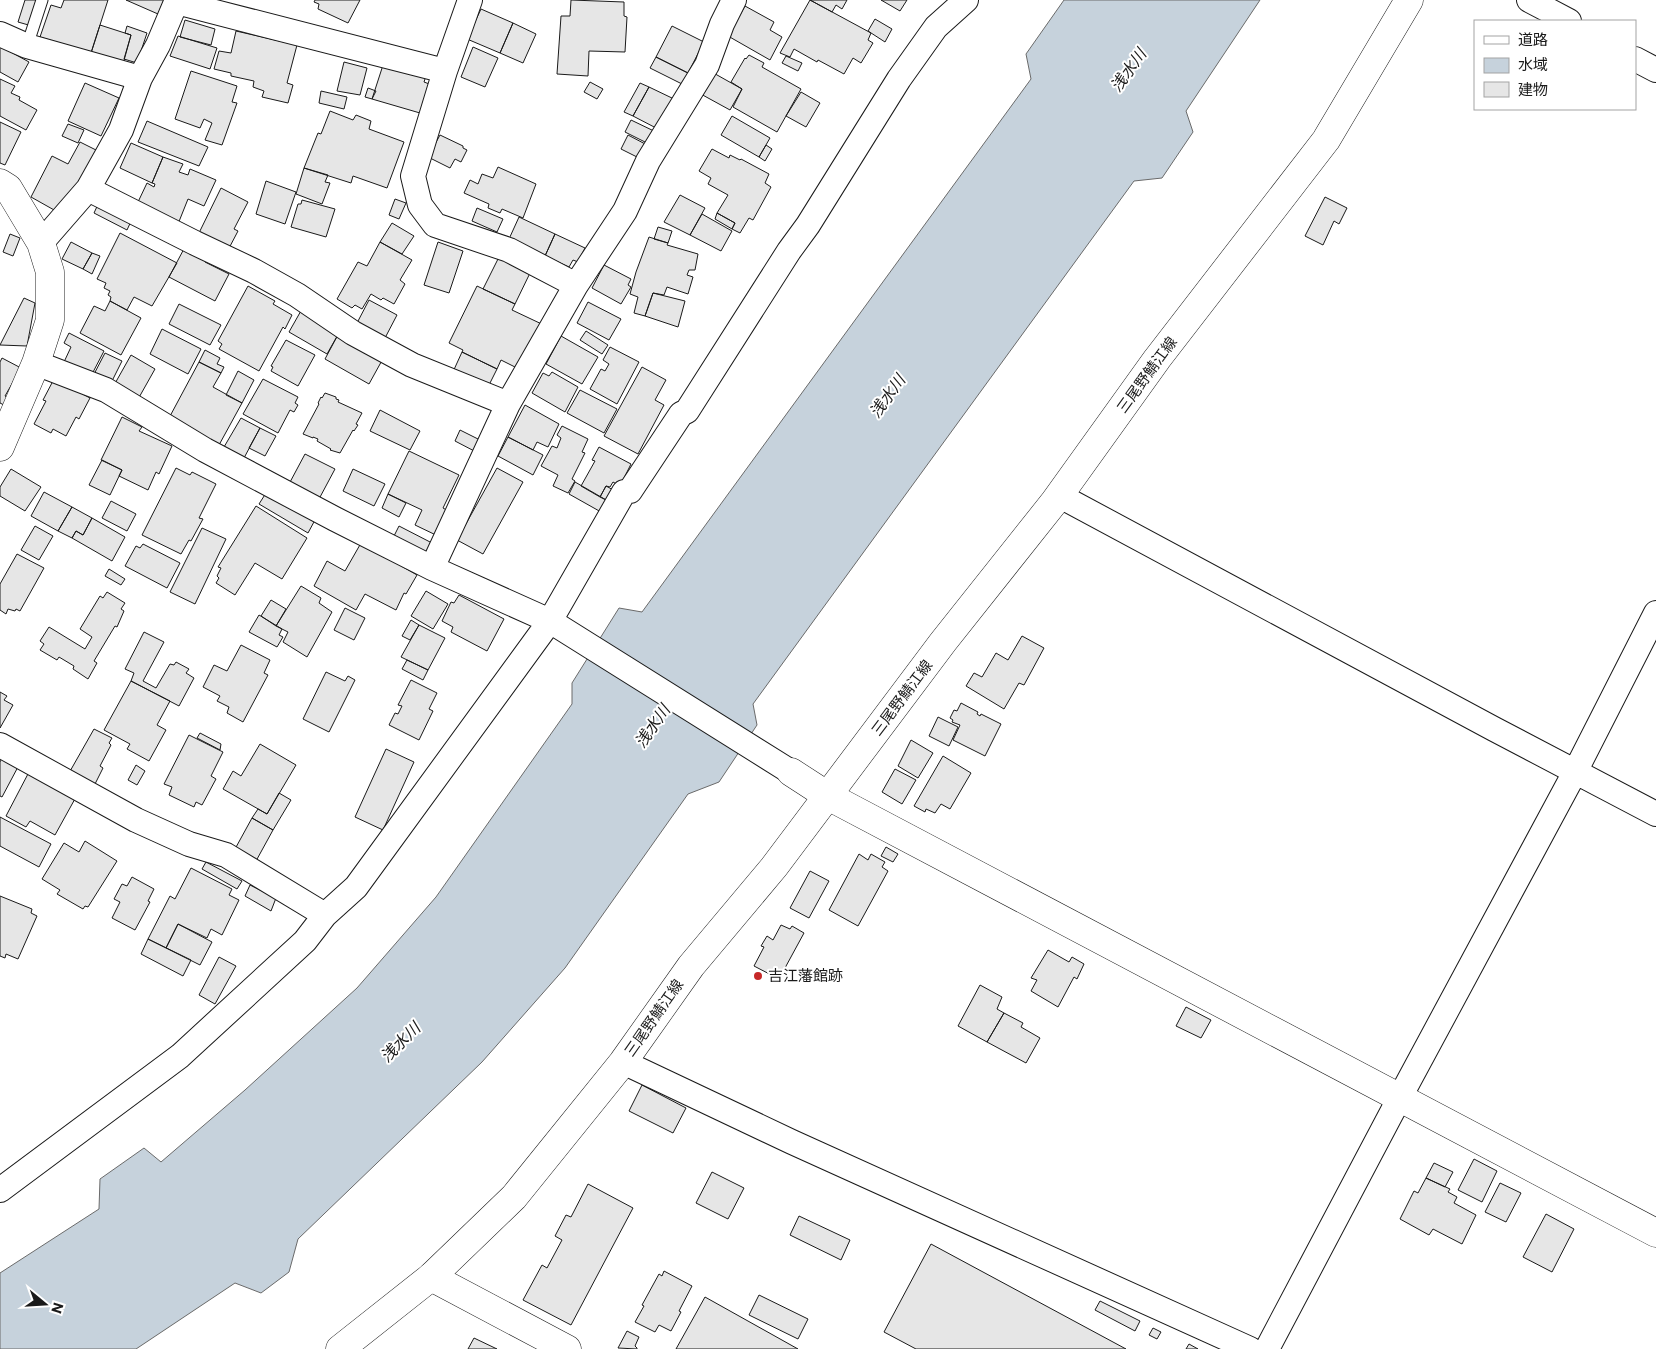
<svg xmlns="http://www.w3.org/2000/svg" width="1656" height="1349" font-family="Commissioner,'Noto Sans JP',sans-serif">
<rect width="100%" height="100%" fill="#fff"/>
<path fill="#c6d2dc" stroke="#6a6a6a" d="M1064,0H1260L1186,111L1193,132L1162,178L1134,181L753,704L757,725L719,782L688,794L565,968L482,1062L298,1239L289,1272L261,1293L235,1283L136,1349H0V1273L99,1209L100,1179L144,1148L161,1162L245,1090L357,988L436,897L572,704V683L619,608L642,612L1031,79L1026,54Z"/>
<path fill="#e6e6e6" stroke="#1a1a1a" d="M25,0H40L32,26L18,22Z
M64,0H108L91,53L40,37L51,5L61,8Z
M126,0H164L158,14Z
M315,0H360L348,23L318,9L319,4L314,2Z
M571,0L624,2V16L627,17L625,52L589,51L588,76L557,74L561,16H570Z
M810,0L871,33L868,40L873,43L861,63L853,58L844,74L818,60L817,62L794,49L790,57L780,53Z
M810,0H847L842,9L836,5L832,12Z
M881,0H907L900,11Z
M745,6L774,22L770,30L782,37L770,60L728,36Z
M481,9L513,23L500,53L467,39Z
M875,19L892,29L885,42L868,31Z
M185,20L215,29L211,45L180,37Z
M513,23L536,34L523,63L500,53Z
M100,25L131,35L123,64L91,53Z
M127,26L147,33L137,63L124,59L131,35L125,33Z
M672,26L704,42L688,73L656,57Z
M236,31L297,45L287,83L293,85L288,103L262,97L264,91L253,87L254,81L231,76V73L214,69L219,51L231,53Z
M178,36L217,48L210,69L170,56Z
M0,46L29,62L18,82L0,72Z
M473,47L498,58L485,87L461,77Z
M749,55L764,63L762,67L801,89L777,132L733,107L742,89L731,82L745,58L746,59Z
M786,56L802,63L798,71L782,63Z
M656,57L688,73L682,84L650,68Z
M344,62L367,68L360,95L337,91Z
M384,62L426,76L424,82L432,85L420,113L372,99Z
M191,71L237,86L232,102L237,103L222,145L205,140L212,123L204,119L200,128L175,119Z
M710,71L742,89L730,110L699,93Z
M0,79L15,86L11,93L20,97L19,100L37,110L26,130L0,116Z
M590,82L603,89L597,99L584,92Z
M85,83L119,98L101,136L68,121Z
M640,83L649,87L633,116L624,112Z
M649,87L674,99L658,129L633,116Z
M368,88L376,91L372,99L365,97Z
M321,91L347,97L344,109L319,103Z
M801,92L820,103L806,127L786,116Z
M330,111L353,120L356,115L371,121L369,129L404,142L387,188L353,176L351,183L304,168L318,133L321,134Z
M732,116L770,138L759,157L721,135Z
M631,120L656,132L649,144L625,132Z
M147,121L208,147L199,166L138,142Z
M0,122L21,132L5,165L0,163Z
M68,124L84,130L78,143L62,136Z
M440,135L463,146V148L467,150L461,162L455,159L450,168L428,157Z
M628,135L649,146L641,159L621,149Z
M80,142L98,151L63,215L31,197L52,156L68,164Z
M131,143L163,157L152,183L120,168Z
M766,145L772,149L765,161L759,157Z
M712,149L729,158L730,155L740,160L741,159L769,174L765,183L771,187L753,220L749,218L740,233L732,229L735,223L717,213L728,195L708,184L711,178L699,171Z
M163,157L183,164L179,172L188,175L190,169L216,180L204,206L188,199L178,224L138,202L147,183L154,187L155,184L152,183Z
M498,167L536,184L523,218L502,209L500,213L488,208L489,204L464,193L470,180L478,184L482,174L493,178Z
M304,168L328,175L325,182L330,183L322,204L296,194Z
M266,181L296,192L285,224L256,214Z
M221,188L248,202L234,229L238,231L227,252L197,237Z
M680,195L705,208L690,235L664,222Z
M1325,197L1347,208L1339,224L1334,221L1323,245L1305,236Z
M395,199L406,203L399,219L389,215Z
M100,200L133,217L127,230L94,213Z
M302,200L335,209L326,237L291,227L298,204H301Z
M477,208L503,219L497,232L472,221Z
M717,213L735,223L732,229L715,219Z
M702,214L732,231L721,251L690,235Z
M519,217L555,234L545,256L509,239Z
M392,223L414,236L402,254L380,242Z
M658,227L672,231L668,243L654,239Z
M120,233L177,263L152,306L134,297L127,310L110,301L111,297L108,295L110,291L104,288L106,283L97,279Z
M10,234L20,238L13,256L3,252Z
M555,234L585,248L578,262L573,260L569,267L545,256Z
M649,237L668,243L667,245L698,254L695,270H689L687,275L693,277L688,294L667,287L664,295L653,293L645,316L634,313L638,297L630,294L636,272Z
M71,242L92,253L83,269L62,259Z
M380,242L412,260L400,280L405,284L394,304L383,298L381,300L371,294L362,309L355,305L352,308L337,299L358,262L367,266Z
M438,242L463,251L449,293L424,285Z
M186,245L207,255L205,262L229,274L215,301L169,277Z
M92,253L100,256L92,274L83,269Z
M500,255L531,271L515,304L483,289Z
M604,265L631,279L628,285L631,287L621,304L592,288Z
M248,286L275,301L273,304L292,315L285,329L283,327L259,371L219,349L222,344L218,341Z
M477,286L515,304L512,310L548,327L519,369L501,360L497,369L462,352L463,350L449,343Z
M653,293L685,301L678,327L645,316Z
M24,298L35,303L27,346L0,345Z
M369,300L397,315L385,338L357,323Z
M110,301L141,318L121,355L80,333L94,306L105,311Z
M588,302L621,319L609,340L577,323Z
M179,304L221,325L210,345L169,324Z
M302,309L340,331L327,354L289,332Z
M162,329L201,349L188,374L150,354Z
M340,331L385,355L369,384L325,359Z
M586,331L608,345L602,354L580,340Z
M69,333L104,351L91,376L64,362L71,347L64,343Z
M561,336L598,357L582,384L546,364Z
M286,340L315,355L298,386L271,371L273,367L271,366Z
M610,347L639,362L617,404L590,389L601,369L605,371L609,364L603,360Z
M205,350L220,358L217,364L224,367L221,373L199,362Z
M462,352L497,369L486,391L452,374Z
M105,353L122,361L109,387L92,378Z
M131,355L155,369L137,401L113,387Z
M2,358L21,368L5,396L8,398L4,405L0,403V362Z
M199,362L221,373L213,387L242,403L219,445L169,418Z
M642,367L666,380L655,400L664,405L638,454L604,436Z
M238,371L254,380L242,403L226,395Z
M552,372L578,387L565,412L532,393L543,373L549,376Z
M54,379L90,398L79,419L76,417L66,436L53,429L51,433L34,424L46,401L43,400Z
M263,379L298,397L295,403L298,405L294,412L290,410L278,433L243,414Z
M580,390L617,409L604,433L567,413Z
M325,393L336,397V399L339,400L338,402L362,413L356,424L358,425L354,431L353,430L340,453L330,450L331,449L317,441L318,439L313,437V438L303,434L319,404L318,403L321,397L322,398Z
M525,405L559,424L548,447L537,442L533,450L508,437Z
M380,410L420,431L410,450L370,431Z
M122,417L142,427L139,431L172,446L159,474L156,472L148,490L119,476L122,470L101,460Z
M241,418L260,428L244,458L224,447Z
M562,426L588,439L582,452L585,453L572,479L575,481L568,493L553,486L558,475L541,466L552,446L557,448L561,438L557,435Z
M260,428L276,436L265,456L249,448Z
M460,430L486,443L480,454L455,441Z
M508,437L543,455L533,475L498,456Z
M599,447L631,464L620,486L613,482L610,487L606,486L600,497L581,486L595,461L592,460Z
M409,451L459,475L443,508L450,512L438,536L415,525L422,510L388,494Z
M305,454L335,469L319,499L289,484Z
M102,460L122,470L110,495L89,485Z
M176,468L190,475L192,472L216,484L199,518L203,519L191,541L189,540L181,554L142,535Z
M497,468L523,482L483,554L457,540Z
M11,469L41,487L25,511L0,496V487Z
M353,469L385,484L374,506L343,491Z
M575,482L608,501L601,512L569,494Z
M606,486L617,492L608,501L600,497Z
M44,492L72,507L58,531L31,516Z
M266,493L315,520L308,533L259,504Z
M388,494L406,503L399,517L382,508Z
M111,501L136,514L127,531L102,518Z
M256,506L307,538L282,579L255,563L235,595L216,583L219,578L217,576L221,568L218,567Z
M72,507L92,518L83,535L76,531L72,538L58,531Z
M92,518L125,537L112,561L72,538L76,531L83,535Z
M35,526L53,536L39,560L21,550Z
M399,526L432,543L426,556L393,538Z
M202,528L226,539L195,604L170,592Z
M361,543L417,575L406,594L404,593L396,610L365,594L356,610L314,586L327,561L345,571Z
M143,544L180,563L167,588L125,566L136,546L140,548Z
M17,554L44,568L20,611L16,609L15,611L8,609L6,614L0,610V584Z
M109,569L125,579L121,585L105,576Z
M301,586L321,598L319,603L332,612L307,657L283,642L288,632L276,626Z
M426,591L448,604L433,629L411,616Z
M107,592L125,603L121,609L124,611L117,627L115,626L94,661L97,663L88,679L73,669L74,666L59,657L57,660L40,650L44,644L40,641L49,627L85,649L92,637L80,629L100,596L103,598Z
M459,595L504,619L487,651L451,632L453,627L442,621L451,602L454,603Z
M271,600L286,609L276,626L261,616Z
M345,608L365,618L354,640L334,630Z
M259,615L282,629L279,635L283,637L277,647L249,632Z
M411,620L419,625L410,640L402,636Z
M419,625L445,638L428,670L401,657Z
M144,632L164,642L143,681L156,688L170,664L174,665L176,662L189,669L186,673L194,678L179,706L131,681L134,673L125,669Z
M1022,636L1044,648L1024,685L1019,683L1004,709L966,686L974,673L982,677L996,653L1008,660Z
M241,645L270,660L264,673L268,675L243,722L227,713L229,707L217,701L220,696L203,687L214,665L227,671Z
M407,660L428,670L423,680L402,669Z
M326,672L345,681L348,676L355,680L329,732L303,719Z
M411,680L437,693L429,709L433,711L419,740L389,725L395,713L398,714L402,706L398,705Z
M131,681L170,701L157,725L166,730L149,761L127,749L130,744L104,730Z
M0,692L7,696L4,700L13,705L0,728Z
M961,703L978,712L977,714L980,716L981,714L1001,724L985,756L953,740L960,725L952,722L953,720L950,718L954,710L957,711Z
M938,717L958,727L949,746L929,736Z
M94,729L112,738L109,743L111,745L100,766L103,768L94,786L69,773Z
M200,733L221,744L220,750L197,738Z
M189,735L223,752L211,776L216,779L202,805L196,802L194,807L169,795L172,787L164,784Z
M911,740L933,753L918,778L898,766Z
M260,744L296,765L267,814L223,789L233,771L241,776Z
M386,749L414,762L383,830L355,817Z
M3,756L19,765L2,797L0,796V762Z
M943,756L971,773L950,809L941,804L935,813L926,809L925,812L914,806Z
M136,765L145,771L137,785L128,780Z
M895,769L916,780L902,804L882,792Z
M29,772L76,797L55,835L30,821L26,827L6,816Z
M279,793L291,800L273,830L252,818L258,809L267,814Z
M0,817L51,844L39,867L0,846Z
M252,818L273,830L256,861L235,849Z
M85,841L117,861L88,907L85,906L83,909L57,894L60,890L42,879L64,843L79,852Z
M886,847L898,854L893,862L881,856Z
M859,854L868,860L871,854L885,862L882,867L888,871L858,926L829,910Z
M206,862L242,881L237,889L202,869Z
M191,868L232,889L229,895L239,900L222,935L211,929L207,938L178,924L166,948L148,939L170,896L175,899Z
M810,871L829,881L809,918L790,908Z
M132,877L154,889L148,901L150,902L135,930L112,918L120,902L114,899L122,884L127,886Z
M250,885L276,898L271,911L245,896Z
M0,896L32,909L31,913L37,916L18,959L6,954L5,958L0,956Z
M178,924L212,942L200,965L166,948Z
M781,925L790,929L792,926L804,933L779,979L754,966L764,947L761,946L767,936L773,940Z
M148,939L191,960L183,976L141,954Z
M1048,950L1069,962L1072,957L1084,964L1077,979L1074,977L1058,1007L1031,991L1037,980L1031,978Z
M219,957L236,966L215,1004L199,995Z
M980,985L1002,997L997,1009L1004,1013L987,1042L958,1026Z
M1186,1007L1211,1020L1201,1038L1176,1026Z
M1004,1013L1023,1023L1021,1027L1040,1038L1026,1063L987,1042Z
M642,1085L686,1108L673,1133L629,1111Z
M1474,1159L1497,1171L1482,1202L1458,1190Z
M1434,1163L1453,1172L1445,1187L1426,1178Z
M712,1172L744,1188L728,1219L696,1203Z
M1426,1178L1450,1189L1448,1192L1457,1197L1454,1203L1476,1215L1462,1244L1433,1229L1429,1235L1400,1219L1414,1191L1418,1193Z
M1500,1183L1521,1193L1506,1222L1485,1212Z
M588,1184L633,1208L571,1325L523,1300L542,1265L547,1268L562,1240L555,1236L566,1215L571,1217Z
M1546,1214L1574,1229L1552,1272L1523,1257Z
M799,1216L850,1240L841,1260L790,1235Z
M931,1244L1126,1349H916L884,1332Z
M664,1271L692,1286L679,1311L681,1312L671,1331L659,1325L655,1332L635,1322L644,1306L642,1305L659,1274L662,1276Z
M759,1295L808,1319L798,1339L749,1315Z
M705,1297L798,1349H676Z
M1100,1301L1140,1321L1135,1331L1095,1310Z
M1153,1328L1161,1332L1157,1339L1149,1335Z
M627,1331L639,1337L635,1346L637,1348V1349L618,1348Z
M474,1338L497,1349H468Z
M1189,1344L1198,1349H1186Z"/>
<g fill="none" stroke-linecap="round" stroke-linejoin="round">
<defs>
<path id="service" d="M27,46L42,0"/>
<path id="minor" d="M470,0L445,71L413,176L420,205L435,225L509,250L576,285
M1529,0L1569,21
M176,2L445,71
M0,34L27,46L140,78
M1635,59L1656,70
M88,189L195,243L254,271L297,295L353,333L412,365L508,404
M41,243L88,189L121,130L140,78L158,45L177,0
M36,363L106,390L205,450L335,519L432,568L550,621L791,772
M1055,501L1062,497L1494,729L1656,814
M432,568L508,404L576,285L625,211L648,161L707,65L722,24L734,0
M0,745L136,820L189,844L226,855L325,915
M623,1062L792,1142L1250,1349
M0,1190L180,1056L305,941L325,915L356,887L550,621L624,492L630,491L681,414L687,411L789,251L808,225L899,79L936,27L966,0
M1267,1349L1399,1099L1575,772L1656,613"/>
<path id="tertiary" d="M0,183L8,188L41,243L50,272V320L36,363L0,447
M791,772L828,796L1656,1233
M431,1277L567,1349"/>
<path id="secondary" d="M340,1349L431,1277L514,1197L623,1062L691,966L774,867L943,642L1055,501L1157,359L1326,140L1409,0"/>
</defs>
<use href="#service" stroke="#1a1a1a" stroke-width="13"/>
<use href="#minor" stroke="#1a1a1a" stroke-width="26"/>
<use href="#tertiary" stroke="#1a1a1a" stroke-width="29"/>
<use href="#secondary" stroke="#1a1a1a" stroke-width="29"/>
<use href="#service" stroke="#fff" stroke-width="11"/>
<use href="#minor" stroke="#fff" stroke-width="24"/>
<use href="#tertiary" stroke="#fff" stroke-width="28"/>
<use href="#secondary" stroke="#fff" stroke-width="28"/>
</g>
<circle fill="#c62828" stroke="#fff" stroke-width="2" cx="758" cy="976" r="5"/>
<g text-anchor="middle" stroke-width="4" stroke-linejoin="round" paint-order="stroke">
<g font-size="15" fill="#1a1a1a" stroke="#fff">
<text transform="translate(1147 375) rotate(-54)" y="5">三尾野鯖江線</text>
<text transform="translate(902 698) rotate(-53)" y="5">三尾野鯖江線</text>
<text transform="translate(654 1018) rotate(-55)" y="5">三尾野鯖江線</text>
</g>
<g font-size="15" fill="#1a1a1a" stroke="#fff" text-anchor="start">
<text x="768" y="981">吉江藩館跡</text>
</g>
<g font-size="16" font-style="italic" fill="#1a1a1a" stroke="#fff">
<text transform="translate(1128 70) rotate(-54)" y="6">浅水川</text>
<text transform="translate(887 396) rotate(-54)" y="6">浅水川</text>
<text transform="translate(652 726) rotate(-55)" y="6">浅水川</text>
<text transform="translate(400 1042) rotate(-45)" y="6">浅水川</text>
</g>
</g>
<rect x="1474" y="20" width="162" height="90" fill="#ffffff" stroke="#a3a3a3"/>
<rect x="1484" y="36" width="25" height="8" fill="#ffffff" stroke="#a3a3a3"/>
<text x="1518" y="45" font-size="15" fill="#1a1a1a">道路</text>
<rect x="1484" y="58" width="25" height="15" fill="#c6d2dc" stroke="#a3a3a3"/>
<text x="1518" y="70" font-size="15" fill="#1a1a1a">水域</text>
<rect x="1484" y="82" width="25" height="15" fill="#e6e6e6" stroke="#a3a3a3"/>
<text x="1518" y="95" font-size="15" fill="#1a1a1a">建物</text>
<g transform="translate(45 1304) rotate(108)" stroke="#ffffff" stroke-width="4" paint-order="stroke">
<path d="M0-4L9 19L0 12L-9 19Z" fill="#1a1a1a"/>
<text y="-8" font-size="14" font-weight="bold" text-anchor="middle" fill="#1a1a1a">N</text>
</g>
</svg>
